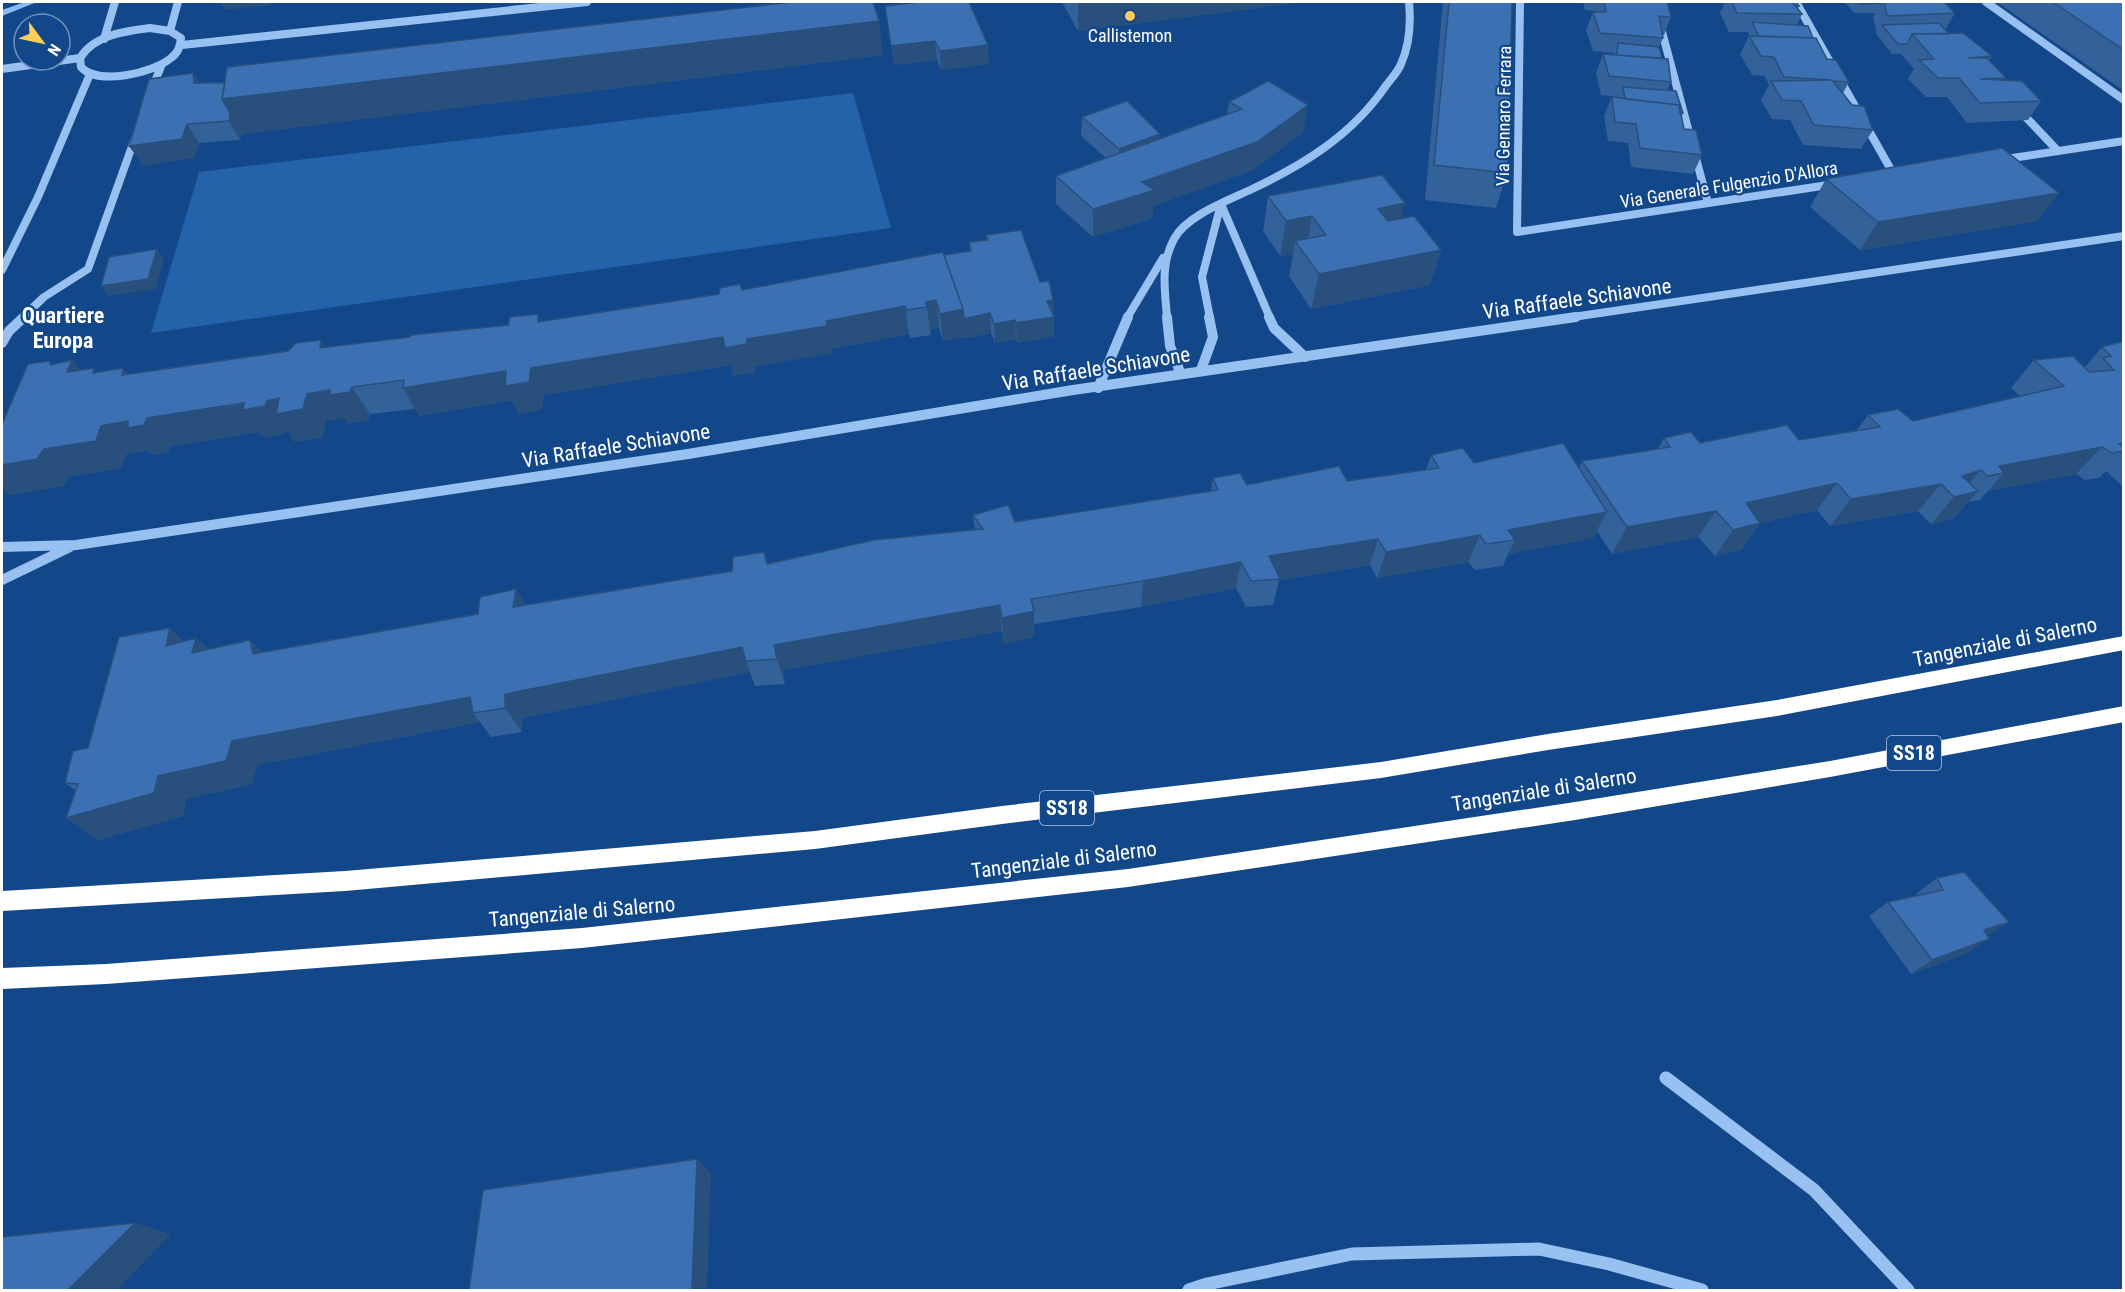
<svg xmlns="http://www.w3.org/2000/svg" width="2125" height="1292" font-family="'Roboto Condensed',sans-serif">
<rect width="100%" height="100%" fill="#12488a"/>
<path fill="#2462a9" d="M853,93L891,228L151,333L199,172Z"/>
<g fill="none" stroke-linecap="round" stroke-linejoin="round">
<path fill="#8abcf4" fill-rule="evenodd" d="M25,2H37L2,16V10Z"/>
<path stroke="#98c1f1" stroke-width="8" d="M1520,2L1517,232L1835,184
M1654,2L1708,203
M1796,2L1894,175
M1986,2L2124,100
M150,28L170,31L181,38C180,47 178,53 171,58C153,73 98,86 81,67L80,58C94,35 125,31 150,28Z
M170,31L178,2
M104,39L115,2
M182,45L587,2
M2,69L80,58
M152,89L162,64
M2019,110L2058,151
M1999,160L2124,141
M1221,204L1270,318
M2,270L38,197L90,74
M22,318L44,297L88,269L135,138
M1127,318L1163,258
M1167,318C1165,290 1160,265 1174,239C1186,216 1227,201 1250,190C1303,165 1351,136 1385,87C1390,80 1398,72 1401,64C1410,44 1411,23 1409,2
M1210,318L1202,277L1221,204
M1566,318L2124,236"/>
<path stroke="#98c1f1" stroke-width="10" d="M1167,317L1170,346L1180,372
M1269,317L1274,328L1305,357
M2,343L9,331L24,317
M1201,370L1213,337L1209,317
M1098,388L1128,317
M2,547L76,545L306,511L688,454L1073,390L1576,317
M2,580L70,547"/>
<path stroke="#98c1f1" stroke-width="13" d="M1666,1078L1814,1190L1908,1290
M1189,1290L1207,1284L1352,1254L1539,1249L1609,1264L1702,1290"/>
<path fill="#fff" fill-rule="evenodd" d="M2124,636V650L1777,716L1548,750L1381,778L1002,824L815,849L345,891L2,911V891L345,871L815,831L1002,806L1381,762L1548,734L1777,700Z
M2124,706V722L1830,777L1575,820L1128,887L582,948L106,984L2,989V968L106,964L582,928L1128,869L1575,802L1830,761Z"/>
</g>
<path fill="#33619a" d="M917,2H969L989,64L941,70L937,60L894,65L885,6Z
M1062,2H1302L1078,31Z
M1443,2H1512L1507,173L1496,208L1425,200Z
M1583,2H1667L1671,17L1664,35H1663V38L1659,47L1662,58L1671,82L1667,90L1683,113L1681,117L1684,129L1702,155L1693,174L1631,167L1628,143L1608,141L1604,116L1612,97L1620,98L1619,97L1601,95L1596,73L1603,54L1614,55V53L1593,51L1586,30L1593,12H1596L1595,11L1585,10Z
M1725,2H1796L1799,6L1798,8L1802,14L1797,25L1813,38L1827,59L1849,82L1843,93L1873,130L1861,149L1803,145L1790,120L1772,119L1761,100L1769,85L1765,76L1752,75L1740,54L1749,36L1748,32H1729L1720,13Z
M1844,2H1944L1955,13L1945,30L1949,34L1992,56L1989,60L2006,78L2004,80L2041,101L2028,120L1967,123L1947,97H1926L1908,79L1914,69L1901,54H1892L1877,35L1873,17L1875,13H1855Z
M1997,2H2124V91Z
M883,55L242,134V133L240,140L199,143L194,158L143,165L129,146L199,83Z
M1229,102L1303,132L1253,170L1153,206V218L1093,237L1056,204V176L1106,158L1081,136L1082,117L1160,134V138L1227,114Z
M1826,179L2038,221L1860,250L1810,207Z
M1268,196L1401,218L1441,250L1430,285L1311,309L1289,276L1293,254L1280,256L1263,231Z
M986,235L1040,282L1053,300L1054,336L1017,343L1016,339L995,343L991,333L965,338V337L943,341L939,328L930,330L931,335L910,338L909,334L831,349L832,353L754,366L755,372L733,376L730,365L544,395L542,409L519,414L512,400L419,416L415,409L370,414L368,420L348,423L345,418L326,421L322,437L295,442L286,429L284,434L264,437L259,432L170,446L168,452L152,455L147,450L126,454L121,468L70,476L63,486L10,495L2,487V424L49,361L52,364L80,370L98,372L128,374L326,348L541,321L742,290L970,251L969,242L986,240Z
M2124,341V484L2121,485L2106,471L2099,478L2085,480L2076,474L1988,491L1980,500L1968,502L1954,518L1931,524L1918,511L1830,526L1817,510L1760,523L1741,550L1715,556L1698,537L1612,554L1597,531L1593,538L1508,554L1503,566L1475,570L1468,562L1377,578L1370,565L1279,580L1273,605L1246,607L1236,588L1141,607L1034,624V637L1004,644L1002,631L783,670L785,684L755,686L750,672L522,718V732L491,737L480,722L257,765L252,784L186,799L183,816L98,840L66,818L75,790L65,783L88,748L170,628L183,641L196,638L208,649L250,640L261,652L478,614L516,589L525,605L732,571L764,552L768,564L975,530L973,515L1015,522L1211,491L1213,478L1247,485L1347,481L1426,470L1431,455L1474,463L1579,468L1582,461L1658,449L1664,438L1700,443L1799,440L1857,430L1868,415L1913,421L2020,396L2011,388L2034,360L2084,368L2102,347Z
M1937,878L2009,922L1987,936L1967,953L1911,974L1869,916L1888,902L1918,895L1917,893Z"/>
<path fill="#294f7d" d="M220,2H271L270,5L225,10Z
M1078,2H1302L1078,31Z
M879,21L883,55L242,134V133L240,140L229,121L222,99Z
M935,41L937,60L894,65L891,46Z
M988,45L989,64L941,70L940,51Z
M193,73L205,92L194,83Z
M1308,105L1303,132L1253,170L1153,206V218L1093,237V209L1142,182Z
M187,124L199,143L194,158L143,165L129,146Z
M1160,134L1159,153L1119,169V149Z
M2059,193L2038,221L1860,250L1878,222Z
M1405,203L1396,238L1378,209Z
M1312,216L1306,251L1295,241L1293,254L1280,256L1286,221Z
M157,249L164,259L156,289L109,296L101,286Z
M1441,250L1430,285L1311,309L1319,274Z
M936,300L939,328L930,330L926,302Z
M1053,300L1054,336L1017,343L1016,323L1047,301Z
M905,306L909,334L831,349L826,321Z
M963,309L965,337L943,341L940,314Z
M990,313L991,333L965,338L964,319Z
M1015,320L1016,339L995,343L994,324Z
M827,326L832,353L754,366L755,372L733,376L730,365L544,395L542,409L519,414L512,400L419,416L403,388L506,371L723,337L747,339Z
M321,340L338,367L320,348Z
M72,360L96,388L67,372Z
M123,368L146,395L122,375Z
M352,387L370,414L368,420L348,423L345,418L326,421L322,437L295,442L286,429L284,434L264,437L259,432L170,446L168,452L152,455L147,450L126,454L121,468L70,476L63,486L10,495L2,487V465L101,426L147,418L267,401Z
M2102,447L2076,474L1988,491L2004,473L1999,466Z
M1981,470L1957,496L1978,491L1954,518L1931,524L1954,497L1962,476Z
M1837,483L1817,510L1733,529L1746,503Z
M1941,484L1918,511L1830,526L1851,499Z
M1716,511L1698,537L1612,554L1627,527Z
M1607,512L1593,538L1508,554L1515,540L1508,530Z
M1760,523L1741,550L1715,556L1733,530Z
M1480,535L1468,562L1377,578L1386,552Z
M1378,539L1370,565L1279,580L1280,579L1269,556Z
M1241,562L1236,588L1141,607L1143,581Z
M516,589L531,615L513,607Z
M1000,605L1002,631L783,670L785,684L777,659L774,645Z
M1034,611V637L1004,644L1002,618Z
M170,628L192,650L196,638L221,663L166,646Z
M250,640L273,665L253,654Z
M742,647L746,661L750,672L522,718V732L505,708V694Z
M470,697L473,713L480,722L257,765L252,784L186,799L183,816L98,840L66,818L232,741Z
M2009,922L1987,936L1984,930Z
M1989,939L1967,953L1911,974L1932,960Z
M697,1159L711,1173L707,1290H692Z
M135,1223L171,1234L117,1290H68Z"/>
<path fill="#3b71b3" stroke="#294f7d" stroke-width="1.5" d="M793,2H873L879,21L222,99L227,67Z
M920,2H969L988,45L940,51L935,41L891,46L885,6Z
M1449,2H1512L1507,173L1434,165Z
M1604,2H1667L1671,17L1659,16L1663,38L1600,33L1593,12H1606Z
M1732,2H1792L1802,14L1737,13Z
M1792,2H1796L1799,6H1796Z
M1858,2H1881V3L1861,4Z
M1884,2H1944L1955,13L1887,16Z
M2053,2H2124V50Z
M1752,22L1808,26L1813,38L1759,36Z
M1939,23L1949,34H1912L1907,44H1898L1882,25Z
M1963,33L1992,56L1968,58H1987L2006,78L1980,79L2022,81L2041,101L1980,103L1959,78H1938L1919,60L1934,59L1912,34Z
M1749,36L1816,38L1827,59L1836,60L1849,82L1833,81L1852,105L1864,106L1873,130L1814,125L1801,101L1782,100L1771,81L1831,80L1784,77L1774,57L1761,56Z
M1618,43L1659,47L1662,58L1617,55Z
M1603,54L1668,59L1671,82L1609,76Z
M193,73L194,83H225L222,99L230,113L229,121L187,124L182,139L129,146L149,79Z
M1268,81L1308,105L1257,142L1142,182L1155,190L1093,209L1056,176L1242,109L1229,102Z
M1623,87L1676,91L1683,113H1680L1679,105L1625,99Z
M1612,97L1679,105L1684,129L1696,130L1702,155L1640,148L1636,124L1615,122Z
M1127,101L1160,134L1119,149L1082,117Z
M2002,148L2059,193L1878,222L1826,179Z
M1382,175L1405,203L1378,209L1388,221L1414,216L1441,250L1319,274L1295,241L1326,235L1312,216L1286,221L1268,196Z
M1021,230L1040,282L1049,281L1053,300L1047,301L1054,317L1016,323L1015,320L994,324L990,313L964,319L963,309L944,255L971,251L969,242L988,240L986,235Z
M157,249L148,279L101,286L109,257Z
M943,252L963,309L940,314L936,300L926,302L927,307L907,310L905,306L826,321L827,326L747,339V344L725,348L723,337L531,368L529,382L505,386L506,371L403,388L404,380L352,387L350,392L330,395V390L307,394L303,409L276,414L279,398L267,401L265,406L243,410L244,403L147,418L144,425L128,428V421L101,426L96,441L44,449L37,459L2,465V424L28,364L49,361L51,365L72,360L67,372L94,368L93,373L123,368L122,375L288,351L296,343L321,340L320,348L410,337L411,335L508,325L510,317L538,314V322L719,294L720,288L740,284L742,290Z
M2124,341V443L2119,444L2124,448V451L2112,453L2102,447L1999,466L2004,473L1987,476L1981,470L1962,476L1978,491L1954,497L1941,484L1851,499L1837,483L1746,503L1760,523L1733,530L1716,511L1627,527L1582,461L1670,447L1664,438L1691,432L1700,443L1787,425L1799,440L1880,427L1868,415L1898,409L1913,421L2064,386L2034,360L2073,356L2089,372L2114,370L2103,358L2111,356L2102,347Z
M1563,443L1607,512L1508,530L1515,540L1486,544L1480,535L1386,552L1378,539L1269,556L1280,579L1251,581L1241,562L1143,581L1031,599L1034,611L1002,618L1000,605L774,645L777,659L746,661L742,647L505,694V708L473,713L470,697L232,741L226,761L158,776L154,793L66,818L78,784L65,783L73,751L88,748L119,637L170,628L166,646L196,638L192,653L250,640L253,654L478,614L480,597L516,589L513,607L732,571L733,557L764,552L767,564L874,540L983,529L973,515L1008,505L1015,522L1218,490L1213,478L1240,473L1247,485L1339,466L1347,481L1439,468L1431,455L1463,448L1474,463Z
M1964,872L2009,922L1984,930L1989,939L1932,960L1888,902L1943,890L1937,878Z
M697,1159L692,1290H469L483,1190Z
M135,1223L68,1290H2V1237Z"/>
<circle fill="#ffcd58" stroke="#12488a" stroke-width="2" cx="1130" cy="16" r="6"/>
<g text-anchor="middle" stroke-width="4.5" stroke-linejoin="round" paint-order="stroke">
<g font-size="18" fill="#fff" stroke="#12488a">
<text x="1130" y="42">Callistemon</text>
</g>
<g font-size="18" fill="#fff" stroke="#12488a">
<text transform="translate(1504 116) rotate(-89)" y="6">Via Gennaro Ferrara</text>
<text transform="translate(1729 185) rotate(-9)" y="6">Via Generale Fulgenzio D'Allora</text>
</g>
<g fill="#12488a" stroke="#b8c8dc" stroke-width="1.5">
<rect x="1887" y="736" width="54" height="34" rx="4.5"/>
<rect x="1040" y="791" width="54" height="34" rx="4.5"/>
</g>
<g font-size="20" font-weight="bold" fill="#fff">
<text x="1914" y="760">SS18</text>
<text x="1067" y="815">SS18</text>
</g>
<g font-size="21" fill="#fff" stroke="#12488a">
<text transform="translate(1577 299) rotate(-8)" y="7">Via Raffaele Schiavone</text>
<text transform="translate(1096 369) rotate(-9)" y="7">Via Raffaele Schiavone</text>
<text transform="translate(616 446) rotate(-9)" y="7">Via Raffaele Schiavone</text>
<text transform="translate(2005 642) rotate(-11)" y="7">Tangenziale di Salerno</text>
<text transform="translate(1544 790) rotate(-9)" y="7">Tangenziale di Salerno</text>
<text transform="translate(1064 860) rotate(-7)" y="7">Tangenziale di Salerno</text>
<text transform="translate(582 912) rotate(-5)" y="7">Tangenziale di Salerno</text>
</g>
<g font-size="22" font-weight="bold" fill="#fff" stroke="#12488a">
<text x="63" y="323">Quartiere<tspan x="63" dy="25">Europa</tspan></text>
</g>
</g>
<rect width="2125" height="1292" fill="none" stroke="#ffffff" stroke-width="6"/>
<g transform="translate(42 42) rotate(123)"><circle r="28" fill="#12488a" stroke="#7191b9" stroke-width="1.5"/>
<path d="M0-4.5L10 22L0 15L-10 22Z" fill="#ffcd58"/>
<text y="-9" font-size="16" font-weight="bold" text-anchor="middle" fill="#ffffff">N</text>
</g>
</svg>
